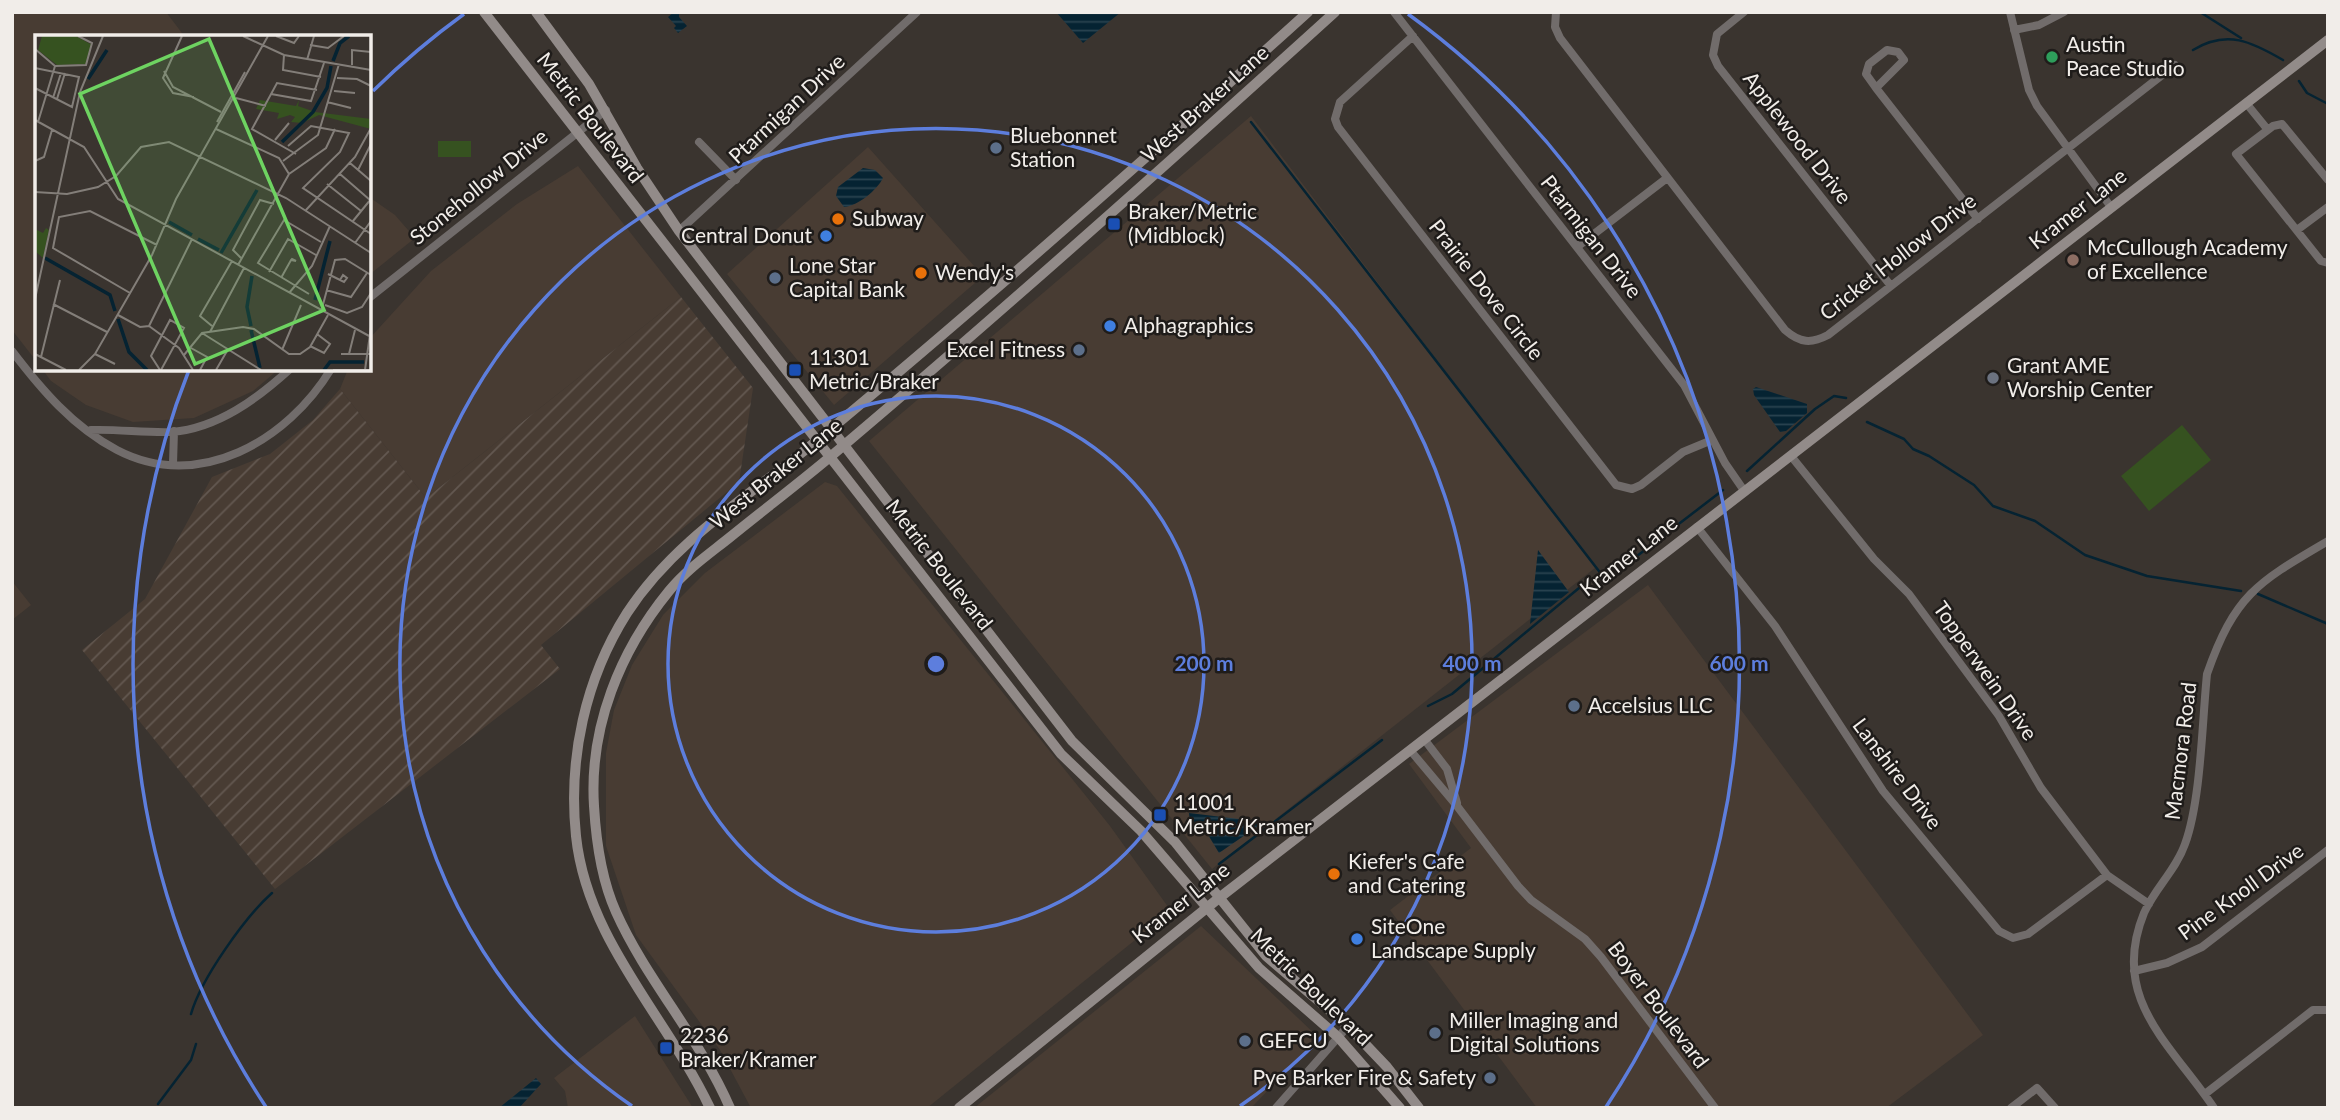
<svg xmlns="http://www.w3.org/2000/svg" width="2340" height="1120" font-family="Lato,sans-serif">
<defs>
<pattern id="industrial-furrows" width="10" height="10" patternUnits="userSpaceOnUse" patternTransform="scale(1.75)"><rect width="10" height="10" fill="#483c33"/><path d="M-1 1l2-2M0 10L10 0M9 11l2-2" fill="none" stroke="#635851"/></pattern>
<pattern id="water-rules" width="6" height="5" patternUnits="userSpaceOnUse" patternTransform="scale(1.75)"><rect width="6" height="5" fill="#052332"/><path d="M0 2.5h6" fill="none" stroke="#2a4350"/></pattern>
</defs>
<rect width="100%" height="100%" fill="#3a342f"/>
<path fill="#483c33" d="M12,12H166L185,37H37V362L12,330Z
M1251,116L1595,568L1212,869L869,441Z
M868,147L983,276L834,405L727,274Z
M578,166L681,297L426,498L340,389L348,369H369V339L431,271L517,204Z
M369,197L395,215L415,238L369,275Z
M42,369H279L253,391L194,418L133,422L86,405L51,381Z
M825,482L837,486L1110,826L1171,911L927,1108H751L720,1050L636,935L606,846V753L614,710L632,665L663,615L705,573Z
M12,581L31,605L12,620Z
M1648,585L1983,1035L1886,1108H1537L1390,910L1471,848L1409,764Z
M1201,926L1318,1037L1254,1105L1250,1108H974Z
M635,1016L693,1108H568L565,1091L554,1078Z"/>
<path fill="url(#industrial-furrows)" d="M681,297L753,388L739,482L541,645L560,669L275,889L82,650L145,599L212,477L270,454L313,420L340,389L426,498Z"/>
<path fill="#365220" d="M438,141H471V157H438Z
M2182,425L2211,460L2149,511L2121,476Z"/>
<path fill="url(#water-rules)" d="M674,12H679V17L687,26L678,33L674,28L676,26L668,17Z
M1056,12H1121L1083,43Z
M863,168L875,170L883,178C877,190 858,206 844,207L836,196L838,187Z
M1756,387L1807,404V413L1786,431L1780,432L1754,395L1753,389Z
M1538,550L1569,592L1530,624Z
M1189,813L1264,822L1219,853L1204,828L1190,822Z
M536,1078L541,1084L519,1108H499Z"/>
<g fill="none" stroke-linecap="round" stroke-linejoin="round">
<path stroke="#052332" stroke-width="2.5" d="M2200,12L2241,38
M2193,50C2227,29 2252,42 2283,60
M2299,81L2307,93L2328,104
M1251,122L1602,575
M1867,422L1904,439L1913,449L1929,456L1974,485L1993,506L2035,521L2085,555L2147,576L2241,591
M1747,471L1815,409L1834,396L1846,398
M1597,575L1611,576L1723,490
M2258,594L2328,624
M1428,706L1452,694L1579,588
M1219,864L1382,740
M191,1014C201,979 245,917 272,893
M158,1104L191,1060L196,1044"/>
<path stroke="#716c6b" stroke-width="8" d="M1394,12L1684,385L1725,463L1745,492
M1556,12L1555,27L1560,38L1785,330C1800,343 1811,344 1828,335L2175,65
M1744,12L1717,34L1713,55L1718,66L1891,286
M2010,12L2029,90L2037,106L2111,207
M2014,30L2039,25L2064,12
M1413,36L1340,102L1335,119L1338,127L1616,485L1632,489L1641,485L1683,452L1712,440
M1876,88L1904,60L1898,52L1887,50L1869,64L1866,74L1876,88L1978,219
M2246,103L2268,130
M699,142L736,180
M2328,180L2282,124L2273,126L2236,154L2321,261L2328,263
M2297,230L2328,207
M679,231L917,12
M1577,247L1667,178
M369,298L606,110
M12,351C41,389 73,427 117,450C199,493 288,440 331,369
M91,430C118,429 145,433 172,432C218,428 257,399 290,369
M1791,456L1874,559L1909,594L1999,716L2041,788L2107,875L2149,904
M173,464L174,431
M1697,527L1775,626L1883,791L1999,931L2013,938L2028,934L2107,875
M1424,739L1447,769L1457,803
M1410,750L1457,806L1518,886L1531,900L1585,939L1601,957L1715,1108
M2134,971L2167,963L2202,947L2328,850
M2205,1094L2313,1010H2328
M1276,1108L1348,1026
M2011,1108L2037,1088L2055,1108
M2214,1108C2171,1044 2109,999 2144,913C2155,888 2176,870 2185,844C2201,800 2202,723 2207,674C2235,594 2258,582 2328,541"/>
<path stroke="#928b89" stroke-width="10" d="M484,12L1061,754L1141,831L1259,968L1338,1037L1400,1108
M536,12L589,84L637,168L679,231L1072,741L1175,842L1266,956L1348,1026L1387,1067L1419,1108
M710,1108C667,1017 587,941 576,836C568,759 585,679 627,613C676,538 753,494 820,438C986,300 1148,157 1308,12
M730,1108C700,1038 647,981 616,912C602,881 596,840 594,806C589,727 620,651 669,591C686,570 709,554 729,538C767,507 806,478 843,446C1010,305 1173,159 1335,12
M959,1108L1219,898L2328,40"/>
</g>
<g fill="none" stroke="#5d7edd" stroke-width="3.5">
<circle cx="936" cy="664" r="268"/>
<path d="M632 1106A536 536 0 1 1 1240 1106"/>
<path d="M266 1107A803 803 0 0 1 189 370M373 91A803 803 0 0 1 464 14M1408 14A803 803 0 0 1 1606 1107"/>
</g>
<circle fill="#2e9e5b" stroke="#1f1c1a" stroke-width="2.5" cx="2052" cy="57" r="7"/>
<g fill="#5c6f8a" stroke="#1f1c1a" stroke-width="2.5">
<circle cx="996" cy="148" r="7"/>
<circle cx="775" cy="278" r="7"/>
<circle cx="1079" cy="350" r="7"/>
<circle cx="1574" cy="706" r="7"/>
<circle cx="1435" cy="1033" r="7"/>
<circle cx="1245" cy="1041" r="7"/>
<circle cx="1490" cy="1078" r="7"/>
</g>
<g fill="#e8710a" stroke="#1f1c1a" stroke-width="2.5">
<circle cx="838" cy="219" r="7"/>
<circle cx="921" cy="273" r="7"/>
<circle cx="1334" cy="874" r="7"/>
</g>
<g fill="#1a4fb4" stroke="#1f1c1a" stroke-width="2.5">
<rect x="1107" y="217" width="14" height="14" rx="3.5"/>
<rect x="788" y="363" width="14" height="14" rx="3.5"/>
<rect x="1153" y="808" width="14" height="14" rx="3.5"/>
<rect x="659" y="1041" width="14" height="14" rx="3.5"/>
</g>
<g fill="#3f7fe0" stroke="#1f1c1a" stroke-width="2.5">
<circle cx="826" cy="236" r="7"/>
<circle cx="1110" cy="326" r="7"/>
<circle cx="1357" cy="939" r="7"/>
</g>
<circle fill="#8d6e63" stroke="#1f1c1a" stroke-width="2.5" cx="2073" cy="260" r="7"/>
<circle fill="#6b7280" stroke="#1f1c1a" stroke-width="2.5" cx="1993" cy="378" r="7"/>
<g text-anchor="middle" stroke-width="5" stroke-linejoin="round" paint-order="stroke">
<g font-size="21" fill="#f1ede9" stroke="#1f1c1a" text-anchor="start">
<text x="2066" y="52">Austin<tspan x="2066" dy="24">Peace Studio</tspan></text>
<text x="1010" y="143">Bluebonnet<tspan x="1010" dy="24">Station</tspan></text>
<text x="1128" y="219">Braker/Metric<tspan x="1128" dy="24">(Midblock)</tspan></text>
<text x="852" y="226">Subway</text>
<text x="812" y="243" text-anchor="end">Central Donut</text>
<text x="2087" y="255">McCullough Academy<tspan x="2087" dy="24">of Excellence</tspan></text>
<text x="789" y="273">Lone Star<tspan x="789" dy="24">Capital Bank</tspan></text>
<text x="935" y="280">Wendy's</text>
<text x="1124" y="333">Alphagraphics</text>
<text x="1065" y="357" text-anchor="end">Excel Fitness</text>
<text x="809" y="365">11301<tspan x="809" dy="24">Metric/Braker</tspan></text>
<text x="2007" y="373">Grant AME<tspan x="2007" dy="24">Worship Center</tspan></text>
<text x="1588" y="713">Accelsius LLC</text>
<text x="1174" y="810">11001<tspan x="1174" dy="24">Metric/Kramer</tspan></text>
<text x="1348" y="869">Kiefer's Cafe<tspan x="1348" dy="24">and Catering</tspan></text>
<text x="1371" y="934">SiteOne<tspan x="1371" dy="24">Landscape Supply</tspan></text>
<text x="1449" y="1028">Miller Imaging and<tspan x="1449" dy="24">Digital Solutions</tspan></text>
<text x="680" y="1043">2236<tspan x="680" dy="24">Braker/Kramer</tspan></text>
<text x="1259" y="1048">GEFCU</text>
<text x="1476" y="1085" text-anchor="end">Pye Barker Fire &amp; Safety</text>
</g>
<g font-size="21" fill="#f1ede9" stroke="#1f1c1a">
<text transform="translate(1205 104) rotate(-42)" y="7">West Braker Lane</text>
<text transform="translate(787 109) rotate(-43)" y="7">Ptarmigan Drive</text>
<text transform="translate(590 118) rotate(52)" y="7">Metric Boulevard</text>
<text transform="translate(1797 138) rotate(52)" y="7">Applewood Drive</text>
<text transform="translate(479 187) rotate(-39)" y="7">Stonehollow Drive</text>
<text transform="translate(2078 209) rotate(-38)" y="7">Kramer Lane</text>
<text transform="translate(1591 237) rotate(52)" y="7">Ptarmigan Drive</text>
<text transform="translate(1898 257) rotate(-38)" y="7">Cricket Hollow Drive</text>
<text transform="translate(1486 290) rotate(52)" y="7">Prairie Dove Circle</text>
<text transform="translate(776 474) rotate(-39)" y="7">West Braker Lane</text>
<text transform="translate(1629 556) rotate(-38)" y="7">Kramer Lane</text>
<text transform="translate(939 565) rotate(52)" y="7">Metric Boulevard</text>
<text transform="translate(1985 671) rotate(55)" y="7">Topperwein Drive</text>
<text transform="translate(2181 751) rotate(-83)" y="7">Macmora Road</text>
<text transform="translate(1897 774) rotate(53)" y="7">Lanshire Drive</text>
<text transform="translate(2241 892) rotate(-36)" y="7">Pine Knoll Drive</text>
<text transform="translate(1181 903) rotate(-38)" y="7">Kramer Lane</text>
<text transform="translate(1311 987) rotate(44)" y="7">Metric Boulevard</text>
<text transform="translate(1658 1005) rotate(53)" y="7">Boyer Boulevard</text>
</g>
</g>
<g transform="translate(35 35)">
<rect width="336" height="336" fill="#3a342f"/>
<path d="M7,1H41L57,10L52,29L22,30L3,15Z" fill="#365220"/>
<path d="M225,65L261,71L264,65L263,71L280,77L336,84V94L284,80L267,88L256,87L260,82L255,80L242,84L244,78L221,74ZM11,193L14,195L8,223L1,217L0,194L8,198Z" fill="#365220"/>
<path fill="none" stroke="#052332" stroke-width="3.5" d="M298,26L305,8L314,1M53,44L72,15M247,107L278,77L292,53L296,31M134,187L157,200M163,204L184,215M186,218L222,155M10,223L75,260L80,276M280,265L295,206M83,284L94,317L112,335M216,291L212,272L217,241M216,295L225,333M289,335L295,327H329"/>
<path fill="none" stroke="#837e79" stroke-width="2" d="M147,1L128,43L138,58L159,62M208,1L249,20L336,35M241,1L259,8L264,1M275,10L293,13L309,1M0,14L20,31M249,20L248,35L286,42M272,25L279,1M317,30V15L336,17M20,31L51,30L57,8L43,1M0,33L44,42L37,72L0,53M129,36L138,52L186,77M302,43L322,44L336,51M299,56L320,58M236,59L276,66L289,28M18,63L26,38M201,63L231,71M22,64L30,38M292,67L316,73M0,85L49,112L83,164L336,302M3,87L20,31M182,87L210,37M181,94L244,123L254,139L203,230M240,105L254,88M253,111L276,91L314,98L305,117L268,153L336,199M261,119L217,94L242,48L282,55M0,126L9,122L17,95M248,126L283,100L304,29M315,128L336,146M323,135L336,109M254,139L291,113L300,94M305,139L335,165M292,149L326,176M0,157L32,159L63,152L81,141L106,112L134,107L251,163L336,218M271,175L320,122L336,93M318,186L336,164M320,208L336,186M207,224L198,215L225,165L239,169M234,237L253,204L281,220M293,239L309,247L312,243L308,240L305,245M246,243L256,225L257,224L261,226L256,225M291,255L316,262L332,238M95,258L18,213L24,182L55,176L122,210M254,258L277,231L295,191M274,259L223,228L249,185L286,207M0,264L45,57L68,1M18,269L72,297M290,270L312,278L327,272L336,258M286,277L300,225L310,224L336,240M83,280L105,292L114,291L157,204M114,291L144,313L158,335M177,291L165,281L197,226M175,297L209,233M167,298L226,335M275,311L289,318L295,309L282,299M156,313L172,322L165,335M247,315L266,270M0,319L31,335M60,319L80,329M306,319H336M314,319L320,295M149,320L167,298L208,292L219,294L254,319H265L275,312L293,280M6,322L25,245M44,335L60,319L117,220L141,164L233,1M125,335L116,321L135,285L149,293L126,335M181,335L192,316M298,335H336M330,335L336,292"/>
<path fill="#6ed361" fill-opacity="0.15" stroke="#6ed361" stroke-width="3.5" d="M174,4L289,275L160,329L45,59Z"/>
<rect width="336" height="336" fill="none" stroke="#f1ede9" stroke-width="3.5"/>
</g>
<circle cx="936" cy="664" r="10" fill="#5d7edd" stroke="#1f1c1a" stroke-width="3.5"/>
<g font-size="21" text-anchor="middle" font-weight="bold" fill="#5d7edd" stroke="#1f1c1a" stroke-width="5" stroke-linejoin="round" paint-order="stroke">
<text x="1204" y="671">200 m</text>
<text x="1472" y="671">400 m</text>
<text x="1739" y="671">600 m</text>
</g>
<rect width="2340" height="1120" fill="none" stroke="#f1ede9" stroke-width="28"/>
</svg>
